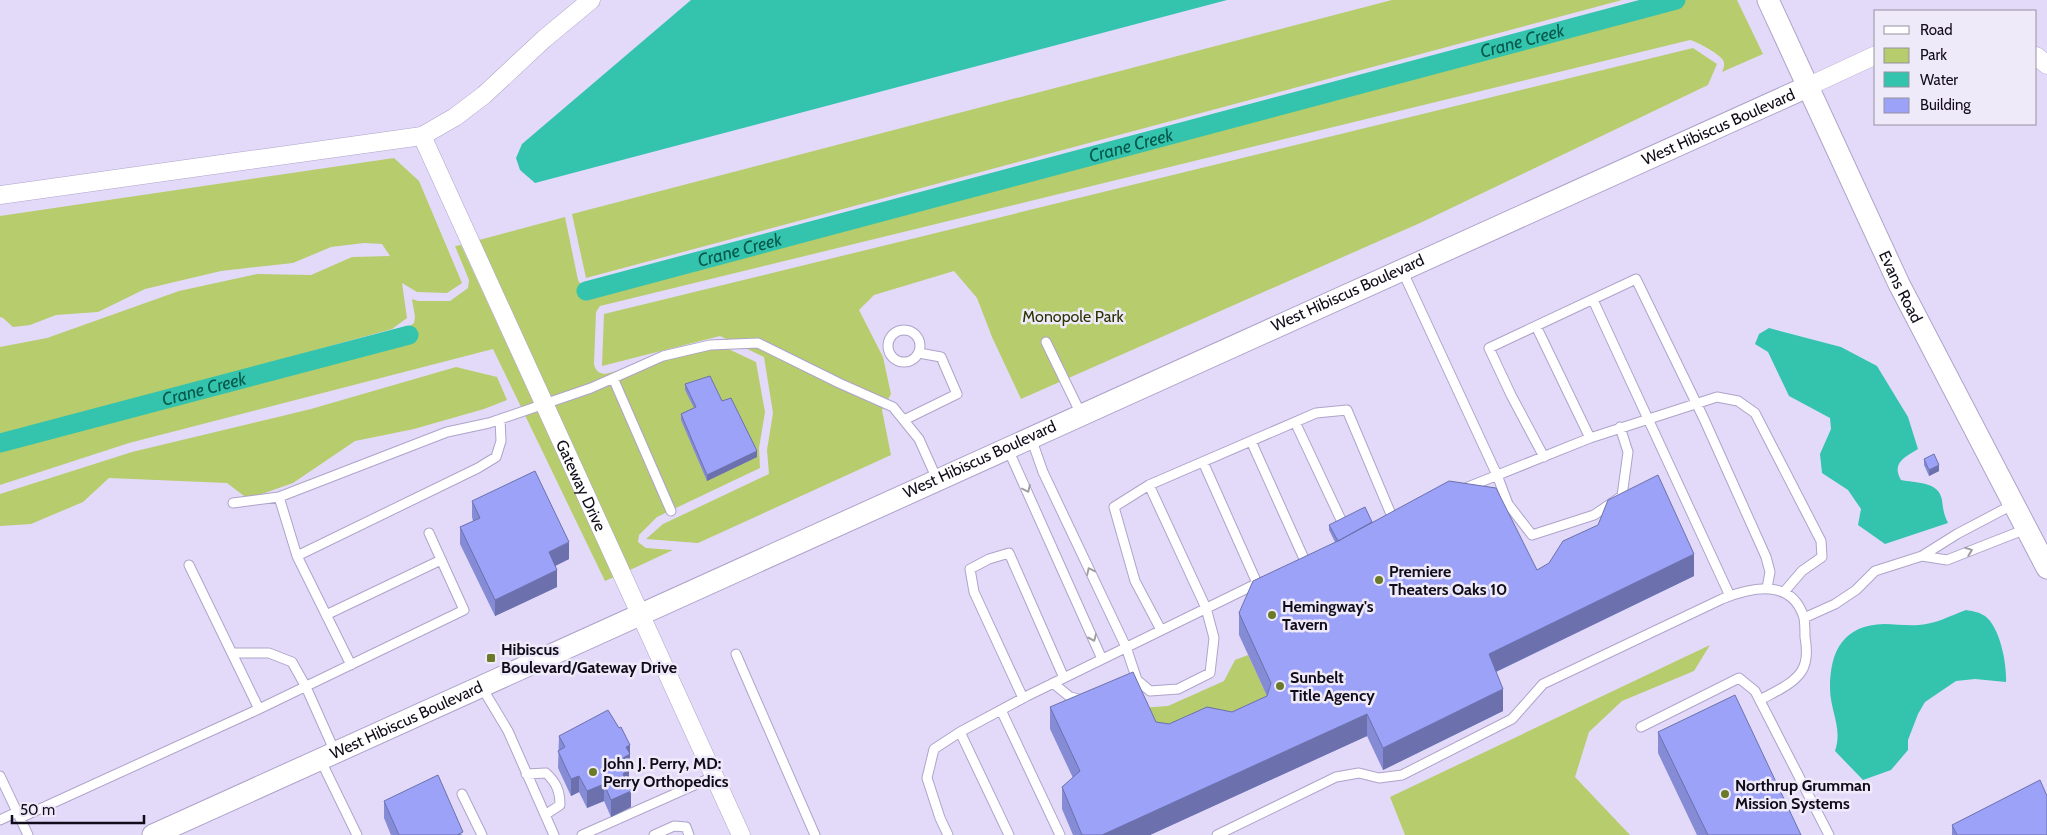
<svg xmlns="http://www.w3.org/2000/svg" width="2047" height="835" font-family="Cabin,sans-serif">
<rect width="100%" height="100%" fill="#e3dafa"/>
<path fill="#b7cc6c" d="M1392,0H1622L586,278L572,214Z
M1657,0H1737L1763,54L1722,72C1724,68 1725,64 1723,60C1719,54 1698,42 1690,40L600,306L596,312L594,364C596,371 598,373 605,374L720,345L756,362L765,412L759,448L760,468L657,517L639,535L638,542L646,548L673,550L630,570L479,240L565,217L578,280L581,285L589,287Z
M1693,48L1717,64L1708,85L1420,223L1021,399L992,337L977,298L954,271L874,295L859,310L883,357L891,394L882,410L891,455L698,543L646,539L663,524L769,474L767,450L773,413L764,357L720,336L602,366L604,314Z
M394,158L419,181L462,283L447,293L417,292L402,283L407,318L392,329L0,437V347L47,338L179,291L257,274L311,275L352,257L390,256L382,244L364,243L331,247L293,263L221,271L145,289L98,312L56,315L30,325L13,327L3,318L0,317V216Z
M461,245L614,577L605,581L493,349L129,443L0,485V446L395,337L414,323L415,317L412,299L418,301H450L468,288L469,280L455,246Z
M456,367L497,377L507,400L484,409L414,429L355,441L293,483L248,499L227,483L109,478L83,502L31,524L0,526V494L132,452L311,409Z
M1710,645L1694,671L1622,701L1589,732L1575,777L1630,835H1405L1390,797Z
M1248,655L1271,704L1169,746L1140,708L1168,706L1224,681L1235,660Z"/>
<path fill="#34c4ad" d="M691,0H1227L535,183L520,170L516,158L522,144Z
M1769,328L1841,347L1877,366L1908,417L1918,449C1905,457 1891,463 1901,480C1915,483 1939,481 1942,500C1943,509 1944,515 1948,523L1885,544L1858,525L1861,509L1848,490L1822,473L1820,454L1831,429L1830,418L1789,396L1768,352L1755,344L1759,334Z
M1966,610C1972,611 1979,612 1985,616C2000,627 2007,664 2006,682L1975,679L1956,681L1925,702L1918,714L1908,740V750L1891,770L1863,780L1835,751C1843,728 1830,711 1830,688C1830,650 1844,625 1884,624C1896,624 1907,626 1919,625C1935,624 1950,616 1966,610Z"/>
<g fill="none" stroke-linecap="round" stroke-linejoin="round">
<g stroke="#34c4ad" stroke-width="19">
<path id="s1" d="M586,291L1676,0"/>
<path id="s2" d="M0,443L409,335"/>
</g>
<defs>
<path id="service" d="M1401,268L1497,475L1508,504L1532,535L1594,515L1622,496L1628,452L1620,427
M1593,300L1730,596
M1536,326L1590,438
M888 346a16 16 0 1 1 32 0a16 16 0 1 1-32 0Z
M1046,342L1080,412
M613,378L671,511
M904,420L957,394L941,357L919,353
M1295,422L1343,524
M1030,435L1043,472L1126,647L1137,680L1150,691L1178,689L1210,673L1214,638L1206,608L1149,485
M1251,441L1305,561
M1007,447L1102,659
M1544,457L1511,395L1489,348L1636,279L1704,419L1766,557L1770,572L1767,588
M1203,462L1257,583
M1463,489L1590,438L1717,397L1738,401L1755,413L1821,541L1822,557L1802,571L1784,592
M279,497L297,556L351,665
M233,503L279,497L447,432L489,423L591,388L663,356L710,345L758,343L839,383L893,407L919,439L936,477
M297,556L478,468L496,457L501,441L500,419
M1922,556L1947,560L2026,529
M189,565L259,709
M326,615L441,560
M1804,618L1835,604L1856,590L1875,571L1922,556L1957,534L2014,504
M1161,630L1135,581L1114,507L1149,485L1316,413L1347,410L1393,519
M232,653H269L292,662L306,687L335,752
M736,654L815,835
M1053,683L1070,697L1083,700
M481,686L508,731L554,835
M1023,698L974,592L970,569L989,559L1009,553L1064,678
M1001,710L1060,835
M1641,727L1739,678L1755,691L1829,835
M960,732L1009,835
M320,759L357,835
M526,774L546,773C556,782 560,791 560,805L545,815
M0,776L28,835
M462,794L482,835
M20,818L259,709L464,610L429,533
M0,820L17,812
M582,835L715,776
M654,835L674,826L686,827L689,835
M948,835L940,818L927,778L934,749L960,732L1027,696L1260,582
M1217,835L1336,777L1359,773L1379,778L1402,775L1512,719L1543,684L1722,599C1752,587 1792,578 1804,618C1805,624 1805,631 1805,637C1807,648 1808,662 1801,672C1792,685 1774,692 1760,700"/>
<g id="minor">
<path d="M2036,56L2047,65"/>
<path d="M1807,87L1876,55"/>
<path id="s3" d="M422,136L741,835"/>
<path d="M0,195L422,136L455,117L484,95L544,39L591,0"/>
</g>
<g id="tertiary">
<path id="s4" d="M1768,0L1899,284L2047,568"/>
<path id="s5" d="M153,835C704,584 1254,332 1807,87"/>
</g>
</defs>
<use href="#service" stroke="#afa3c9" stroke-width="11"/>
<use href="#minor" stroke="#afa3c9" stroke-width="19"/>
<use href="#tertiary" stroke="#afa3c9" stroke-width="23"/>
<use href="#service" stroke="#fff" stroke-width="9"/>
<use href="#minor" stroke="#fff" stroke-width="18"/>
<use href="#tertiary" stroke="#fff" stroke-width="21"/>
</g>
<path fill="#858bd4" d="M685,384L722,401L757,457L707,481L681,420V414L694,408L685,390Z
M1924,459L1939,471L1929,476L1924,465Z
M472,501L569,559L555,566L557,587L495,616L460,544V527L473,521L472,517Z
M1372,522L1537,570L1694,576L1496,672L1503,711L1383,770L1367,736L1150,835H1073L1062,809V787L1073,778L1050,729V707L1169,724L1232,712L1267,696L1239,635V613L1335,542L1329,530V525Z
M619,728L630,745V770L629,771V785L631,807L611,817L604,801L587,808L579,792L571,796L558,768L559,736Z
M1658,732L1801,835H1697L1658,753Z
M384,801L463,835H391L384,818Z
M1952,825L2047,835H1952Z"/>
<path fill="#6c71ad" d="M757,451V457L707,481V475Z
M1939,465V471L1929,476V470Z
M569,542V559L549,569V552Z
M1694,554V576L1489,675V654Z
M557,570V587L495,616V600Z
M1503,689V711L1383,770V748Z
M1367,714V736L1150,835H1102Z
M630,745V770L629,771V786L623,791V758L626,747Z
M579,776V792L571,796V779Z
M604,784V801L587,808V791Z
M631,791V807L611,817V800Z"/>
<path fill="#9ba2f7" stroke="#6c71ad" d="M710,376L722,401L731,398L757,451L707,475L681,414L696,407L685,384Z
M1934,454L1939,465L1929,470L1924,459Z
M535,471L569,542L549,552L557,570L495,600L460,527L480,518L472,501Z
M1658,475L1694,554L1489,654L1503,689L1383,748L1367,714L1102,835H1082L1062,787L1080,771L1050,707L1133,672L1156,722L1169,724L1207,707L1232,712L1267,696L1271,683L1239,613L1253,581L1340,540L1449,481L1496,488L1537,570L1549,563L1563,541L1598,525L1608,500Z
M1365,507L1372,522L1338,541L1329,525Z
M1735,695L1801,835H1708L1658,732Z
M608,710L619,728L621,727L630,745L626,747L630,754L623,758L629,769L623,774L631,791L611,800L604,784L587,791L579,776L571,779L558,751L565,747L559,736Z
M438,775L463,832L457,835H399L384,801Z
M2040,780L2047,796V835H1957L1952,825Z"/>
<defs><path id="oneway-chevron" d="M-2-3.5L2.5 0L-2 3.5" fill="none" stroke-width="1.6" stroke-linecap="round" stroke-linejoin="round" transform="scale(1.25)"/></defs>
<g stroke="#a09ea3">
<use href="#oneway-chevron" transform="translate(1027 489) rotate(65)"/>
<use href="#oneway-chevron" transform="translate(1969 551) rotate(-21)"/>
<use href="#oneway-chevron" transform="translate(1090 571) rotate(-115)"/>
<use href="#oneway-chevron" transform="translate(1093 638) rotate(66)"/>
</g>
<g fill="#6a7a28" stroke="#efeafa" stroke-width="2">
<circle cx="1379" cy="580" r="5"/>
<circle cx="1272" cy="615" r="5"/>
<rect x="486" y="653" width="10" height="10" rx="2.5"/>
<circle cx="1280" cy="686" r="5"/>
<circle cx="593" cy="772" r="5"/>
<circle cx="1725" cy="794" r="5"/>
</g>
<g text-anchor="middle" stroke-width="5" stroke-linejoin="round" paint-order="stroke">
<g font-size="16" fill="#110c19" stroke="#efeafa">
<text dy="6" stroke="none"><textPath href="#s5" startOffset="1718">West Hibiscus Boulevard</textPath></text>
<text dy="6" stroke="none"><textPath href="#s4" startOffset="316">Evans Road</textPath></text>
<text dy="6" stroke="none"><textPath href="#s5" startOffset="1312">West Hibiscus Boulevard</textPath></text>
<text dy="6" stroke="none"><textPath href="#s5" startOffset="908">West Hibiscus Boulevard</textPath></text>
<text dy="6" stroke="none"><textPath href="#s3" startOffset="384">Gateway Drive</textPath></text>
<text dy="6" stroke="none"><textPath href="#s5" startOffset="278">West Hibiscus Boulevard</textPath></text>
</g>
<g font-size="16" fill="#2b3300" stroke="#efeafa">
<text x="1073" y="322">Monopole Park</text>
</g>
<g font-size="16" font-weight="bold" fill="#110c19" stroke="#efeafa" text-anchor="start">
<text x="1389" y="577">Premiere<tspan x="1389" dy="18">Theaters Oaks 10</tspan></text>
<text x="1282" y="612">Hemingway's<tspan x="1282" dy="18">Tavern</tspan></text>
<text x="501" y="655">Hibiscus<tspan x="501" dy="18">Boulevard/Gateway Drive</tspan></text>
<text x="1290" y="683">Sunbelt<tspan x="1290" dy="18">Title Agency</tspan></text>
<text x="603" y="769">John J. Perry, MD:<tspan x="603" dy="18">Perry Orthopedics</tspan></text>
<text x="1735" y="791">Northrup Grumman<tspan x="1735" dy="18">Mission Systems</tspan></text>
</g>
<g font-size="18" font-style="italic" fill="#04584c" stroke="#efeafa">
<text dy="6" stroke="none"><textPath href="#s1" startOffset="969">Crane Creek</textPath></text>
<text dy="6" stroke="none"><textPath href="#s1" startOffset="564">Crane Creek</textPath></text>
<text dy="6" stroke="none"><textPath href="#s1" startOffset="159">Crane Creek</textPath></text>
<text dy="6" stroke="none"><textPath href="#s2" startOffset="211">Crane Creek</textPath></text>
</g>
</g>
<rect x="1874" y="10" width="162" height="115" fill="#efeafa" stroke="#9691a0"/>
<rect x="1884" y="26" width="25" height="8" fill="#ffffff" stroke="#9691a0"/>
<text x="1920" y="35" font-size="15" fill="#110c19">Road</text>
<rect x="1884" y="48" width="25" height="15" fill="#b7cc6c" stroke="#9691a0"/>
<text x="1920" y="60" font-size="15" fill="#110c19">Park</text>
<rect x="1884" y="72" width="25" height="15" fill="#34c4ad" stroke="#9691a0"/>
<text x="1920" y="85" font-size="15" fill="#110c19">Water</text>
<rect x="1884" y="98" width="25" height="15" fill="#9ba2f7" stroke="#9691a0"/>
<text x="1920" y="110" font-size="15" fill="#110c19">Building</text>
<path d="M12 815v8h132v-8" fill="none" stroke="#110c19" stroke-width="2.5"/>
<text x="20" y="815" font-size="15" fill="#110c19" stroke="#efeafa" stroke-width="4" paint-order="stroke">50 m</text>
</svg>
